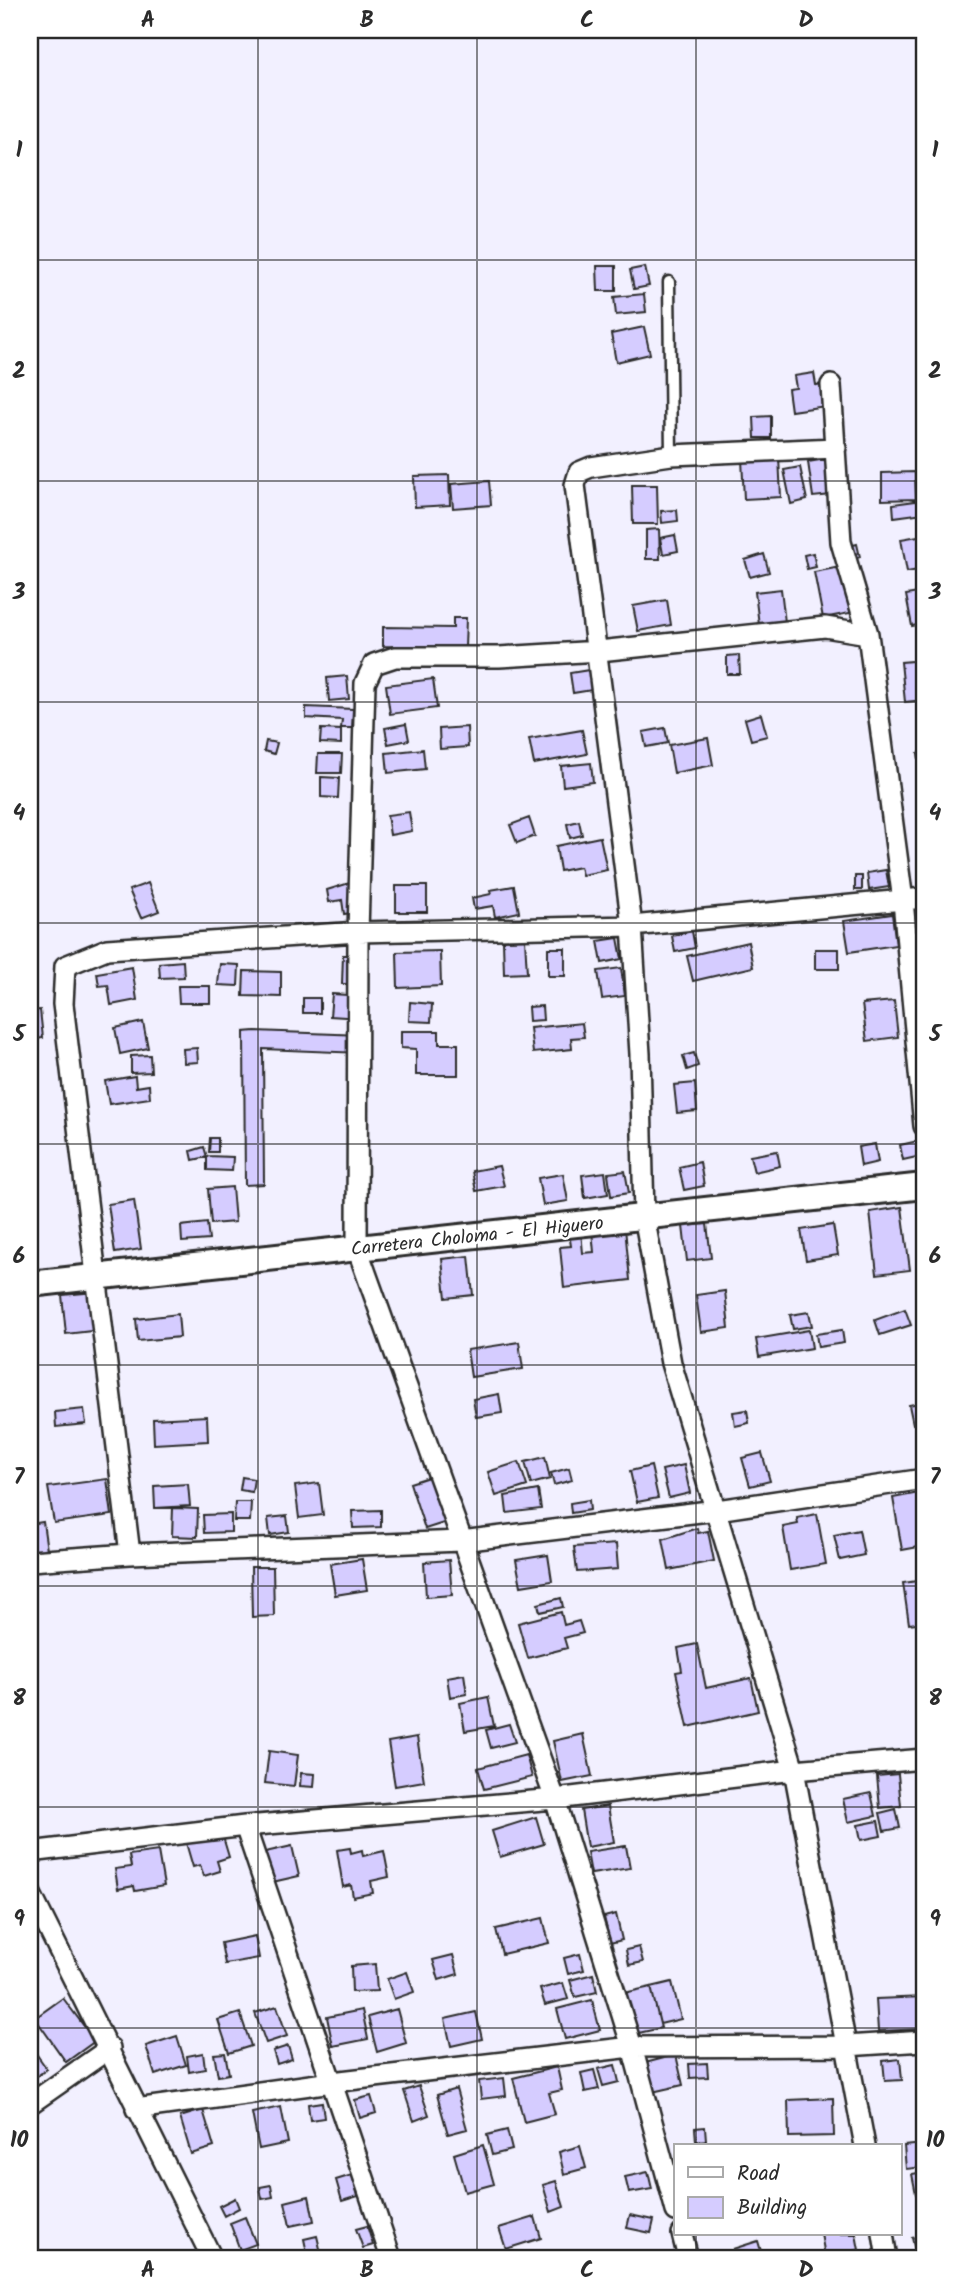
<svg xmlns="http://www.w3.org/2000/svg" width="954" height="2288" font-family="Kalam,sans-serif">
<rect width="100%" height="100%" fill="#f2f0ff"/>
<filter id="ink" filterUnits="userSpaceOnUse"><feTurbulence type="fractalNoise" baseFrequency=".0143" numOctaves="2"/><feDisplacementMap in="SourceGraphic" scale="14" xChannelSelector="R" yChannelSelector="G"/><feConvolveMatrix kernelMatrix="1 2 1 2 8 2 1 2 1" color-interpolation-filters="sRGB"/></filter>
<g filter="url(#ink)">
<path fill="#d5ccff" stroke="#2b2b2b" stroke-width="2" d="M597,266H616V291H598Z
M645,267L649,286L634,289L630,270Z
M644,294L646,312L616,315L614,297Z
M644,327L650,354L616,362L611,334Z
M814,373L816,385L823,384L826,406L791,411L788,389L796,388L794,376Z
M771,416V438H755L754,417Z
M779,457L781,497L744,499L742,459Z
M826,459L831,495L813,497L808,462Z
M800,467L807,500L791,504L784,470Z
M915,472L916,499L882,500V473Z
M449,475L450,505L415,507L414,476Z
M489,481L491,505L453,508L451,484Z
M632,485H657L658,524H633Z
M923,500L924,513L894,517L893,504Z
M677,510L678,521L662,523L661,511Z
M659,529L660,559H646V530Z
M675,535L678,551L663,554L660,538Z
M924,535V569L907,572L901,539Z
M857,544L860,557L849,560L845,547Z
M813,553L816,567L807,569L804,555Z
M764,554L769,572L750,577L745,560Z
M846,566L855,612L823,618L814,572Z
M781,589L785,622L759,625L755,592Z
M924,592V624L912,626L906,595Z
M667,600L671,625L638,631L633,606Z
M453,618H466L465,648L383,646V627L453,628Z
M739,655L740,674H727V656Z
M924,660V700L905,702L901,662Z
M589,670L592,690L573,693L570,673Z
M347,676L349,699L329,701L327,678Z
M433,679L437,708L390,714L386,685Z
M306,707L353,709L352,728H341L342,720L306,718Z
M761,714L767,736L751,740L745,719Z
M406,724L409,740L388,744L385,728Z
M467,727L468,747L440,749L439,729Z
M665,728L668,743L646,747L643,732Z
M321,729L341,730V744L320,743Z
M582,730L587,754L534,764L529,739Z
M708,738L713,765L674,773L669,745Z
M266,741L277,743L274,754L264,751Z
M423,749L425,769L388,773L386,753Z
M924,752V784H923L918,753Z
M318,754H342L341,773H317Z
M591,763L593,782L563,786L561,766Z
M321,777L339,778L338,798L321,797Z
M409,812L412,831L390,835L387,815Z
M529,818L535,836L517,843L510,825Z
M579,821L582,835L570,838L567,824Z
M600,837L607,870L582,875L580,867L560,871L556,846Z
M886,870L889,887L869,890L867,873Z
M855,876H862V890H855Z
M359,880L364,911L344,914L342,900L329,902L327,890Z
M148,883L159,911L141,918L129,890Z
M396,886H427V912H396Z
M514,886L519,912L495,917L493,906L474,909L472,898L491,894L490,890Z
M892,914L896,945L849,952L844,921Z
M692,931L695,948L675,952L672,936Z
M618,938L622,959L602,963L598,941Z
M525,939L527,973L504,974L503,940Z
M748,942L753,967L693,981L687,956Z
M548,948H565V976H548Z
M815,949H839V969H815Z
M440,951L441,986L398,988L397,952Z
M343,955H366L365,984H342Z
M183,961L184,977L160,978L159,963Z
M220,964L239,965L238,986L218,985Z
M132,967L137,1000L111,1005L108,985L99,986L97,973Z
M621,968L625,996L602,999L598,971Z
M244,971L281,972V997L243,996Z
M178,986H210V1003H179Z
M332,994L363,996L361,1018L330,1016Z
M303,998H320V1013H303Z
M894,1001L898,1037L867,1041L862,1004Z
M410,1002L432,1004L431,1022L409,1021Z
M542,1006L543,1020L529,1021L528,1007Z
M40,1010L43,1038L30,1040V1011Z
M143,1022L148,1048L120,1054L115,1028Z
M582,1023L584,1037L571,1038L572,1049L533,1053L530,1028Z
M255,1031L362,1035L361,1053L263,1049L264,1184L245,1185L244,1032Z
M401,1031H439V1044H458V1075H416V1049L401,1048Z
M197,1048L198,1062L184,1063L183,1049Z
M694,1053L698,1066L687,1070L683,1056Z
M150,1055L151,1072L131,1073V1056Z
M135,1076L136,1087L149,1085L150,1098L109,1104L105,1081Z
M695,1083L697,1111L677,1113L674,1085Z
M210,1138H218V1152H209Z
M918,1141L921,1156L903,1160L900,1145Z
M875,1144L878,1162L861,1166L858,1147Z
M204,1147L207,1157L193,1160L191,1151Z
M777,1151L780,1166L754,1172L750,1156Z
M207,1156L233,1157L232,1171L207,1170Z
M700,1162L704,1186L684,1190L679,1167Z
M499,1166L504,1186L476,1191L472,1171Z
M625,1171L629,1193L611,1196L608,1173Z
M605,1172L608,1194L585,1198L582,1175Z
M563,1174L568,1201L543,1205L538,1178Z
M232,1187L235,1222L211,1224L208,1189Z
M134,1200L141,1249L115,1253L108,1204Z
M902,1207L910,1270L877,1274L870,1212Z
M207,1223L209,1240L182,1242L181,1226Z
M707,1224L711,1258L687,1261L683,1226Z
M833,1225L838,1255L806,1260L801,1230Z
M625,1228L630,1280L564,1288L560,1247L571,1246L569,1233L581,1232L583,1253L594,1252L592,1231Z
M469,1256L473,1295L446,1298L442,1259Z
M725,1291L729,1328L701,1332L696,1295Z
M96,1292L100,1330L66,1334L62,1295Z
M905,1309L911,1325L880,1335L875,1320Z
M809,1312L812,1326L793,1329L790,1315Z
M178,1314L180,1337L138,1341L136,1319Z
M809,1330L812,1348L759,1357L756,1339Z
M842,1330L844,1343L818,1347L816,1334Z
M519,1342L523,1369L471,1377L467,1350Z
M499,1394L502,1413L476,1417L473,1399Z
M924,1402V1422L913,1424L909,1405Z
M84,1409L86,1424L56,1427L55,1412Z
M747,1410L749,1423L735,1426L733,1412Z
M207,1416L208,1441L154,1444L153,1419Z
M762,1453L770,1481L750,1486L742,1458Z
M545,1457L550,1479L531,1484L525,1462Z
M519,1462L527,1486L496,1496L488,1472Z
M684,1465L690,1493L669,1498L662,1470Z
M651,1466L658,1498L637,1502L630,1471Z
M569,1468L572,1480L554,1485L551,1473Z
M441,1473L456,1519L425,1529L410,1483Z
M242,1477L254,1479L252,1492L240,1490Z
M107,1479L112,1515L54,1523L48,1487Z
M319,1483L323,1515L299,1518L295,1486Z
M188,1484L190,1506L155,1508L154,1486Z
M538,1490L541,1509L507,1513L505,1496Z
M924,1492V1546L902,1550L893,1498Z
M589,1500L590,1510L571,1513L570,1503Z
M235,1502H251L250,1521H234Z
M173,1508L198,1509L197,1537L172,1536Z
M381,1510V1527L353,1528L352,1511Z
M231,1514V1532L204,1533L203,1515Z
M817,1514L826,1564L790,1570L783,1527L798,1524L797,1518Z
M287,1516L289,1532L270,1535L268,1518Z
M43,1522L47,1550L30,1553V1524Z
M697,1528L698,1533L708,1531L714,1561L669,1570L663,1539Z
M859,1530L864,1555L840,1560L834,1535Z
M616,1544L618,1569L577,1572L574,1547Z
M548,1555L552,1581L521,1586L516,1560Z
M362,1559L367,1590L335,1595L330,1564Z
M449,1560L452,1595L426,1597L424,1562Z
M251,1567H273L274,1616L252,1617Z
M924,1580V1622L909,1624L903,1583Z
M561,1598L563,1607L540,1612L538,1604Z
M561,1612L564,1625L579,1621L583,1633L564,1638L567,1648L528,1658L518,1623Z
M697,1644L706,1688L751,1678L758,1711L688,1727L676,1672L682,1671L678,1648Z
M464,1674L467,1694L450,1697L447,1677Z
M488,1697L494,1726L465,1731L460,1703Z
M509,1724L515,1742L491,1748L486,1730Z
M583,1734L592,1776L562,1782L553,1741Z
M417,1737L424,1781L395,1786L388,1742Z
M269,1751L298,1755L294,1786L265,1783Z
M526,1755L532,1777L484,1789L478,1768Z
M301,1773L315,1774L314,1787L300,1786Z
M898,1774L901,1806L880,1808L877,1776Z
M871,1793L876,1816L848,1822L843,1799Z
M608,1806L614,1842L587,1847L581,1810Z
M896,1809L900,1828L884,1831L880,1813Z
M536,1817L544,1844L500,1857L492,1831Z
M878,1821L881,1836L861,1840L858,1825Z
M213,1834L215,1839L223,1837L229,1857L217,1861L220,1871L204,1876L200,1865L193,1867L186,1843Z
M292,1846L299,1876L268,1883L261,1853Z
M626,1846L630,1868L591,1874L587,1852Z
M350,1848L351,1853L362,1850L363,1856L384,1851L389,1877L371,1881L373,1893L353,1897L351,1885L343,1887L337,1850Z
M158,1851L164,1886L135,1891L134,1886L118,1889L115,1869L131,1867L129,1855Z
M616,1914L622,1940L610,1943L604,1917Z
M543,1918L549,1943L502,1954L496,1929Z
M255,1936L259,1958L225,1964L221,1943Z
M639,1947L643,1962L629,1965L626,1950Z
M580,1954L584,1970L568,1974L564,1958Z
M453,1955L458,1974L439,1980L433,1960Z
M375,1964L377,1991L352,1992L351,1966Z
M407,1972L414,1992L394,1999L387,1979Z
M593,1974L597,1992L575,1997L570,1980Z
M672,1982L681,2019L660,2024L651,1987Z
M563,1983L568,1999L545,2005L540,1989Z
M651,1987L661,2028L634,2034L624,1993Z
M924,1997V2029L878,2031L876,1999Z
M63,1998L95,2041L66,2062L35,2018Z
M592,2000L600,2030L565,2039L557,2009Z
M277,2006L287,2036L266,2043L255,2013Z
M397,2009L406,2043L377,2052L368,2017Z
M362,2010L368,2039L333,2046L327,2017Z
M476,2012L482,2039L451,2046L445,2019Z
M240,2013L251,2046L229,2053L218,2020Z
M177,2036L186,2065L155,2075L146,2046Z
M30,2045L47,2069L30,2081Z
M288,2046L292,2059L277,2064L273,2051Z
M203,2053L205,2069L189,2072L187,2056Z
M225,2053L229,2074L218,2076L214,2054Z
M676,2055L683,2085L652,2092L645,2063Z
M900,2059L902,2080L885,2081L883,2061Z
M707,2063L708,2077L690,2078L689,2064Z
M615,2065L619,2082L603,2086L598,2069Z
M557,2067L562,2090L549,2093L555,2114L524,2122L513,2078Z
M594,2070L599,2089L585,2092L581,2073Z
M504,2078L506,2096L481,2099L479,2081Z
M419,2086L429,2115L414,2121L404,2091Z
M456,2089L467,2129L448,2134L437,2095Z
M924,2089V2108H922L918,2090Z
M371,2096L376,2113L360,2118L355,2100Z
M833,2098L834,2136L789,2137L788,2100Z
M322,2102L324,2118L310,2120L308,2104Z
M281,2107L288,2143L259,2149L252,2113Z
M203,2110L214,2147L191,2154L180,2117Z
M705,2127L706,2140L696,2141L695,2128Z
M507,2130L512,2150L492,2155L487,2135Z
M924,2144V2167L906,2169L904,2146Z
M483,2145L494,2184L465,2192L454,2154Z
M580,2146L586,2168L564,2174L559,2152Z
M648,2172L652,2189L629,2193L625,2177Z
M924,2172V2192L916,2194L912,2174Z
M352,2175L358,2196L342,2201L336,2180Z
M556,2181L564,2207L551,2212L543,2185Z
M271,2185L273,2197L262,2199L260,2187Z
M309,2196L314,2221L290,2226L285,2202Z
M235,2198L239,2208L224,2216L219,2206Z
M630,2215L654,2220L651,2233L627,2228Z
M245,2217L256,2244L240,2250L230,2223Z
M535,2217L541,2238L506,2249L499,2228Z
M367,2226L373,2245L363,2248L356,2229Z
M821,2234H856L859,2250L825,2256Z
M924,2235V2258H917L912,2238Z
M317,2236L322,2257L308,2258L304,2239Z
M758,2241L763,2258H736L733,2249Z
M305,2252L306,2258H289V2255Z
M729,2252L731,2258H704Z"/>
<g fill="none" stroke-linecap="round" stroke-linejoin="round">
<defs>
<path id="service" d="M669,282L671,455"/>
<path id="minor" d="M831,385L841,542L868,634L903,901L924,1126
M836,448L671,455L591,467L579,472L575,485L632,926L640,1054L644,1216L671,1363L794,1770L865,2146
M130,1554L63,1004L65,966L107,949L358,932L632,926L924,898
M30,1561L130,1554L461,1541L717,1510L924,1479
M245,1826L391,2258
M30,1852L245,1826L555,1799L794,1770L924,1759
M30,1892L212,2258
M30,2104L110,2048
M136,2109L332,2082L632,2047L846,2046L924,2041
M676,2211L632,2047L555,1799L357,1248L358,932L365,683L374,664L395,657H499L599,651L825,627L868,634
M682,2234L688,2258
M883,2234L887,2258"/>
<path id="tertiary" d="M30,1284L924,1186"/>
</defs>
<use href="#service" stroke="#2b2b2b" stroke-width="15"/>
<use href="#minor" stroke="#2b2b2b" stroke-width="24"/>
<use href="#tertiary" stroke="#2b2b2b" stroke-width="30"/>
<use href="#service" stroke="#fff" stroke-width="10"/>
<use href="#minor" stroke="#fff" stroke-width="19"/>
<use href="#tertiary" stroke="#fff" stroke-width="24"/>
</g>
</g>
<path fill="none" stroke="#2b2b2b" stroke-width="2" stroke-opacity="0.55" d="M258,30V2258M477,30V2258M696,30V2146M30,260H924M30,481H924M30,702H924M30,923H924M30,1144H924M30,1365H924M30,1586H924M30,1807H924M30,2028H924M696,2234V2258"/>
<g text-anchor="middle" stroke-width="5" stroke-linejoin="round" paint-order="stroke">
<g font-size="19" fill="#2b2b2b" stroke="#fff">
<text transform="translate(477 1235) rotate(-6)" y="7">Carretera Choloma - El Higuero</text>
</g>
</g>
<rect width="954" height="2288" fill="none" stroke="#fff" stroke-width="77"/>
<rect x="674" y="2144" width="228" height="91" fill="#ffffff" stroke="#aaaaaa" stroke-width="2"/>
<rect x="688" y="2167" width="35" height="10" fill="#ffffff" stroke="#aaaaaa" stroke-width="2"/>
<text x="737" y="2180" font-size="21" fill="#2b2b2b">Road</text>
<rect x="688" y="2197" width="35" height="21" fill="#d5ccff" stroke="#aaaaaa" stroke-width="2"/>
<text x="737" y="2214" font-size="21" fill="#2b2b2b">Building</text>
<rect x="38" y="38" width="878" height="2212" fill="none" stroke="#2b2b2b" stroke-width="2.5"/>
<g font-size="23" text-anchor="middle" font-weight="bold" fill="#2b2b2b">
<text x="148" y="27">A</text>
<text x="367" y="27">B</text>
<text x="587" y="27">C</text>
<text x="806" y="27">D</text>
<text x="19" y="157">1</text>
<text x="935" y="157">1</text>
<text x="19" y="378">2</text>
<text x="935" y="378">2</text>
<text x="19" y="599">3</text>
<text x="935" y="599">3</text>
<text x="19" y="820">4</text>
<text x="935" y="820">4</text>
<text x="19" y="1041">5</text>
<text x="935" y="1041">5</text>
<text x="19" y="1263">6</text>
<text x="935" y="1263">6</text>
<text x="19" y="1484">7</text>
<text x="935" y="1484">7</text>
<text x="19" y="1705">8</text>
<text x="935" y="1705">8</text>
<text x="19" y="1926">9</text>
<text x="935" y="1926">9</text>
<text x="19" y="2147">10</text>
<text x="935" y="2147">10</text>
<text x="148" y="2277">A</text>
<text x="367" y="2277">B</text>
<text x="587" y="2277">C</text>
<text x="806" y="2277">D</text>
</g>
</svg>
